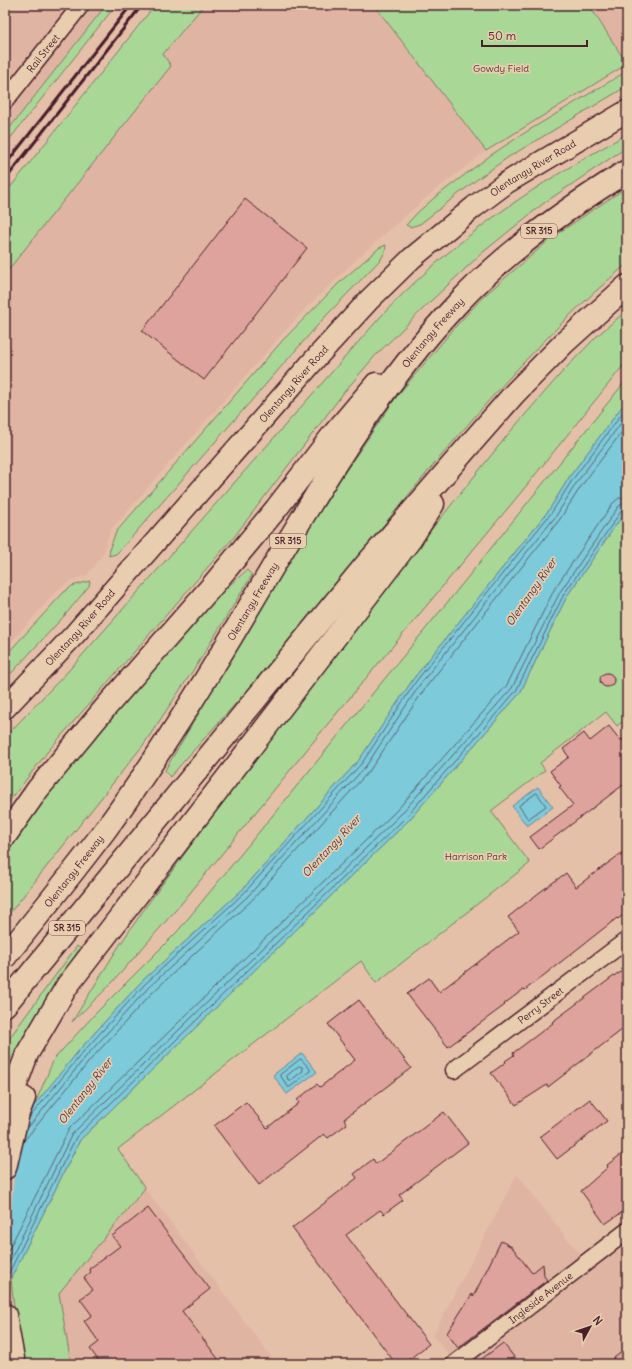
<svg xmlns="http://www.w3.org/2000/svg" width="632" height="1369" font-family="Delius,sans-serif">
<rect width="100%" height="100%" fill="#e5c0a9"/>
<filter id="ink" filterUnits="userSpaceOnUse"><feTurbulence type="fractalNoise" baseFrequency=".025" numOctaves="2"/><feDisplacementMap in="SourceGraphic" scale="8" xChannelSelector="R" yChannelSelector="G"/><feConvolveMatrix kernelMatrix="1 2 1 2 8 2 1 2 1" color-interpolation-filters="sRGB"/></filter>
<g filter="url(#ink)">
<path fill="#e0b4a3" d="M5,5H106L5,134Z
M204,5H374L486,151L429,195L358,258L307,307L254,366L111,530L108,537L104,553L87,575L73,580L57,591L5,649V274L170,66L163,55Z
M589,5H627V63Z
M517,1174L588,1265L627,1236V1364H475L467,1354L455,1363L433,1335Z
M145,1188L277,1364H71L58,1293Z"/>
<path fill="#a9d796" stroke="#7a7b60" d="M106,5H116L5,145V134Z
M155,5H204L163,54L171,66L5,274V194Z
M374,5H589L627,64L486,151Z
M627,71V85L619,91L507,158L475,181L420,224L410,227L406,225L417,213L434,198L491,155L526,132Z
M627,134V147L544,203L482,253L432,300L375,356L345,391L234,537L49,750L5,807V737L71,668L383,314C424,271 469,233 518,200C553,176 590,155 627,134Z
M627,187V264C538,338 465,427 391,516C351,565 311,614 271,663C238,702 203,739 170,777L165,770L284,569L333,489L397,396L457,325L484,296L554,236Z
M386,245L385,252L381,259L324,318L122,548L116,554L109,556L110,547L116,532L282,341L340,282L379,248Z
M627,310V361L518,496L322,731L181,904L111,984L72,1022L119,946L147,905L336,648L510,432L564,370L597,336Z
M627,379V400L570,476L549,510L414,678L359,760L242,890L141,982L81,1048L34,1106L54,1059L96,1013L177,932L455,593Z
M627,509V718L617,726L606,712L540,763L545,770L491,811L530,863L376,983L361,961L118,1149L145,1188L59,1293L71,1364H25L14,1308L11,1278L80,1140L408,821L520,693L567,596Z
M247,570L252,575L198,663L144,744L5,919V852L15,837L49,792L105,725L223,591Z
M90,581L89,586L66,614L5,680V656L64,592L72,586Z
M77,946L80,948C52,991 26,1034 5,1081V1044Z"/>
<path fill="#7ccada" stroke="#688694" d="M627,400V509L567,596L520,693L408,821L80,1140L5,1290V1141L81,1048L141,982L242,890L359,760L414,678L549,510L570,476Z
M538,787L553,807L527,826L512,806Z
M302,1053L317,1072L287,1094L273,1075Z"/>
<path fill="#e5c0a9" d="M34,1102L24,1137L14,1177L9,1235L11,1284L5,1292V1138Z"/>
<g fill="none" stroke-linecap="round" stroke-linejoin="round">
<path stroke="#5e6371" stroke-width="1" d="M537,793L546,806L528,819L519,806Z
M301,1059L310,1069V1071L290,1087H288L280,1075Z
M299,1066L302,1067L303,1071L291,1080H288L287,1076Z
M29,1118L84,1051L144,985L244,893L362,763L417,680L552,512L573,479L627,407
M27,1129L88,1054L148,988L248,896L366,766L421,683L556,516L577,482L627,415
M23,1142L92,1058L152,993L252,900L370,770L426,687L560,519L582,485L627,425
M5,1257L69,1129L397,810L507,685L555,588L613,503L619,498L627,497
M5,1271L72,1134L401,814L512,688L560,592L618,507L622,504L627,503
M5,1281L76,1137L405,818L516,691L564,594L622,510L627,508"/>
</g>
<path fill="#dda39c" stroke="#4a1f2b" d="M245,199L307,248L204,380L142,331Z
M600 680a7 7 0 1 1 14 0a7 7 0 1 1-14 0Z
M609,726L620,740L622,739L627,746V782L539,849L530,837L573,805L559,787L561,786L550,771L569,757L563,749L584,733L590,741Z
M627,849V912L618,919L617,918L525,990L524,989L504,1004L505,1005L448,1047L407,994L429,978L439,992L519,931L508,917L540,892L566,873L576,887Z
M627,968V1026L548,1087L547,1085L516,1105L491,1073L506,1062L505,1061L514,1055L513,1053L553,1023L552,1022L618,973V974Z
M359,1000L411,1068L344,1119L347,1124L328,1138L324,1134L259,1185L214,1126L246,1102L267,1128L299,1103L297,1100L317,1084L320,1087L355,1060L328,1024Z
M590,1099L607,1121L557,1159L540,1137Z
M444,1112L468,1143L399,1195L403,1200L384,1214L380,1210L346,1235L429,1344L403,1364H396L292,1228L357,1178L354,1174L373,1159L376,1164Z
M627,1150V1209L605,1224L581,1191L608,1167L607,1165Z
M148,1208L210,1289L182,1311L222,1364H101L90,1349L99,1342L84,1321L92,1315L80,1299L93,1290L84,1278L91,1272L89,1269L120,1246L112,1236Z
M501,1241L512,1247L532,1273L543,1264L544,1276L547,1280L458,1348L447,1333L472,1294L473,1297Z
M503,1343L514,1357L505,1364H475Z
M627,1348V1364H606Z"/>
<g fill="none" stroke-linecap="round" stroke-linejoin="round">
<defs>
<g id="minor">
<path id="s1" d="M5,101L81,5"/>
<path id="s2" d="M454,1070L627,940"/>
<path id="s3" d="M454,1364L627,1231"/>
</g>
<g id="major">
<path id="s4" d="M5,708L75,634L315,359L369,300L412,258L474,207L506,183L627,111"/>
</g>
<g id="highway">
<path d="M5,836L38,789L106,707L213,585L276,509L332,436L376,384"/>
<path id="s5" d="M5,957C38,916 71,875 103,833C141,782 176,727 210,672C288,546 356,410 459,302C508,250 567,208 627,171"/>
<path d="M5,1005L364,567L472,442L515,393L564,343L627,286"/>
<path d="M5,1114L27,1054L67,986L410,540L433,504"/>
<path d="M5,1168L18,1113L24,1098"/>
<path d="M5,1315L14,1364"/>
</g>
</defs>
<use href="#minor" stroke="#4a1f2b" stroke-width="19"/>
<use href="#major" stroke="#4a1f2b" stroke-width="24"/>
<use href="#highway" stroke="#4a1f2b" stroke-width="25"/>
<use href="#minor" stroke="#e8cdaf" stroke-width="16"/>
<use href="#major" stroke="#e8cdaf" stroke-width="21"/>
<use href="#highway" stroke="#e8cdaf" stroke-width="22"/>
<path stroke="#4a1f2b" stroke-width="3" d="M5,165L131,5
M5,180L142,5"/>
</g>
</g>
<g text-anchor="middle" stroke-width="3.5" stroke-linejoin="round" paint-order="stroke">
<g fill="#e8cdaf" stroke="#795353" stroke-width="1">
<rect x="521" y="224" width="36" height="14" rx="3"/>
<rect x="270" y="534" width="36" height="14" rx="3"/>
<rect x="49" y="921" width="36" height="14" rx="3"/>
</g>
<g font-size="9" font-weight="bold" fill="#4a1f2b">
<text x="539" y="234">SR 315</text>
<text x="288" y="544">SR 315</text>
<text x="67" y="931">SR 315</text>
</g>
<g font-size="10" fill="#4a1f2b" stroke="#e8cdaf">
<text dy="4" stroke="none"><textPath href="#s1" startOffset="61">Rail Street</textPath></text>
<text dy="4" stroke="none"><textPath href="#s4" startOffset="758">Olentangy River Road</textPath></text>
<text dy="4" stroke="none"><textPath href="#s5" startOffset="758">Olentangy Freeway</textPath></text>
<text dy="4" stroke="none"><textPath href="#s4" startOffset="434">Olentangy River Road</textPath></text>
<text dy="4" stroke="none"><textPath href="#s5" startOffset="434">Olentangy Freeway</textPath></text>
<text dy="4" stroke="none"><textPath href="#s4" startOffset="110">Olentangy River Road</textPath></text>
<text dy="4" stroke="none"><textPath href="#s5" startOffset="110">Olentangy Freeway</textPath></text>
<text dy="4" stroke="none"><textPath href="#s2" startOffset="108">Perry Street</textPath></text>
<text dy="4" stroke="none"><textPath href="#s3" startOffset="109">Ingleside Avenue</textPath></text>
</g>
<g font-size="10" fill="#583b3b" stroke="#e8cdaf">
<text x="501" y="72">Gowdy Field</text>
<text x="476" y="860">Harrison Park</text>
</g>
<g font-size="11" font-style="italic" fill="#523945" stroke="#e8cdaf">
<text transform="translate(531 592) rotate(-55)" y="4">Olentangy River</text>
<text transform="translate(331 846) rotate(-47)" y="4">Olentangy River</text>
<text transform="translate(85 1091) rotate(-52)" y="4">Olentangy River</text>
</g>
</g>
<rect width="632" height="1369" fill="none" stroke="#e8cdaf" stroke-width="20"/>
<rect x="10" y="10" width="612" height="1349" fill="none" stroke="#4a1f2b" stroke-width="1.5" filter="url(#ink)"/>
<g transform="translate(590 1327) rotate(50)" stroke="#e8cdaf" stroke-width="3" paint-order="stroke">
<path d="M0-3L7 15L0 10L-7 15Z" fill="#4a1f2b"/>
<text y="-6" font-size="11" font-weight="bold" text-anchor="middle" fill="#4a1f2b">N</text>
</g>
<path d="M482 40v6h105v-6" fill="none" stroke="#4a1f2b" stroke-width="2"/>
<text x="488" y="40" font-size="12" fill="#4a1f2b" stroke="#e8cdaf" stroke-width="3" paint-order="stroke">50 m</text>
</svg>
